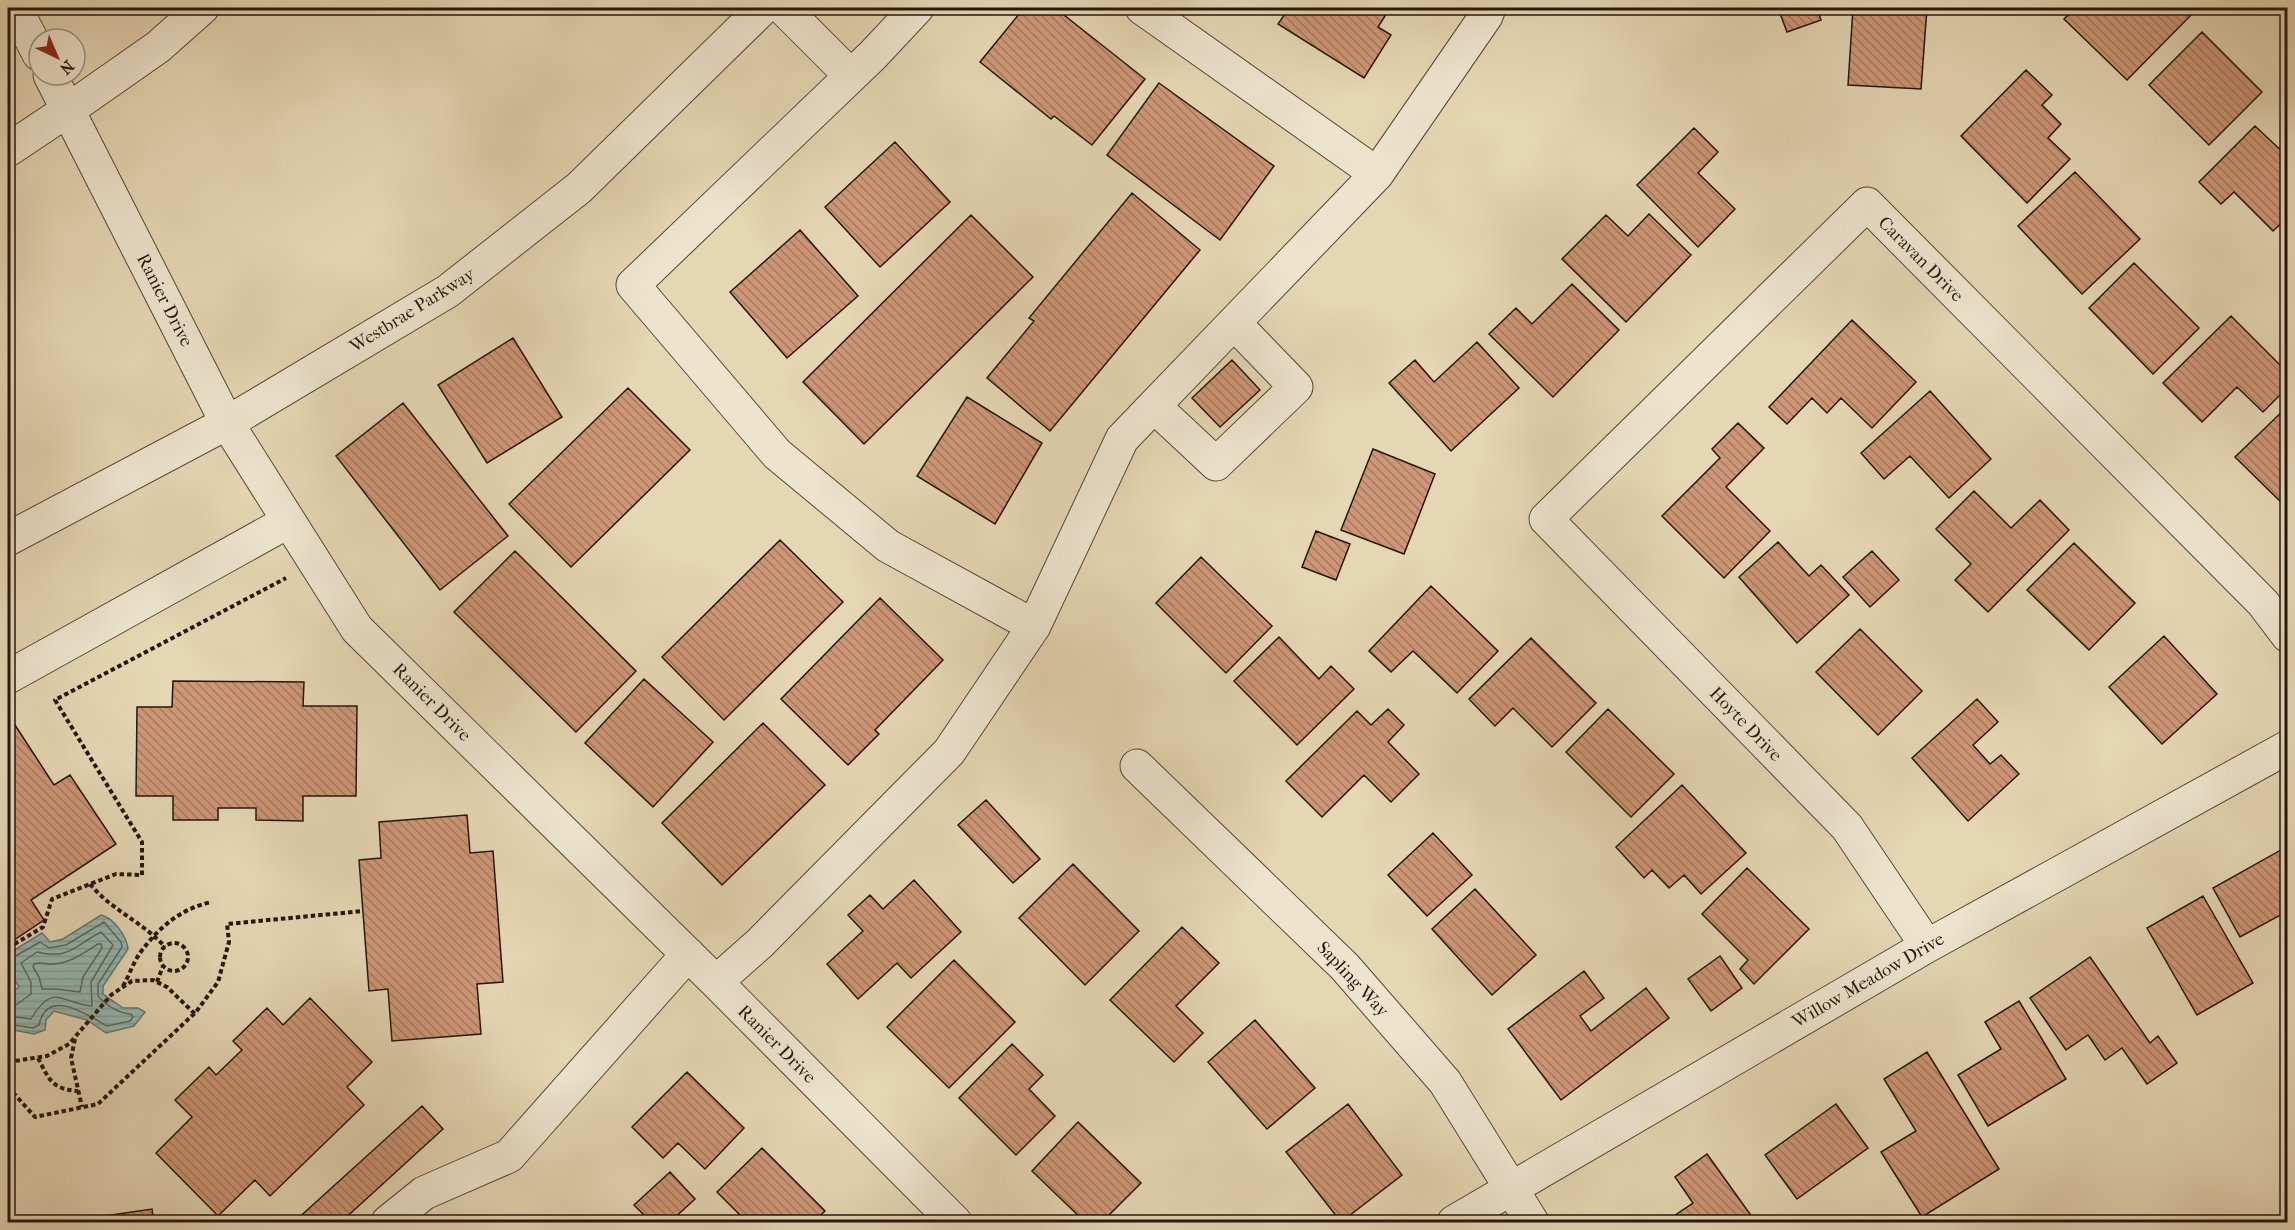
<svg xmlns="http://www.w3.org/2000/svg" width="2295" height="1230" font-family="'IM FELL French Canon',serif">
<defs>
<pattern id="water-rules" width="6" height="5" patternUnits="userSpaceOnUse" patternTransform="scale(1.5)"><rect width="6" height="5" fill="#96b8b3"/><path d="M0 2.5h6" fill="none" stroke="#819d99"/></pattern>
<pattern id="building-back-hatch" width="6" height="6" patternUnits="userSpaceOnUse" patternTransform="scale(1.5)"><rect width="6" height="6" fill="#ce9677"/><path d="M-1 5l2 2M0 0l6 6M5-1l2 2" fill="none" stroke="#a77960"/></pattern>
</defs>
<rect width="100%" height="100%" fill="#e5d6b4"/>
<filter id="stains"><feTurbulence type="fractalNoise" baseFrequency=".00333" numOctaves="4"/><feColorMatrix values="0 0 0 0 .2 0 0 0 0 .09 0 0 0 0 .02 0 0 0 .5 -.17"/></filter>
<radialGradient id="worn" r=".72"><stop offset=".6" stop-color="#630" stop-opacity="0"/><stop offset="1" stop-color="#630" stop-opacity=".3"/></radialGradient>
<path fill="url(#water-rules)" stroke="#687871" stroke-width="1.5" d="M101,915C114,918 127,937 128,949L103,986V994L123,1008H138L145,1012L134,1026L106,1033L87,1020L54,1011L46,1020L45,1030L34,1034L8,1029V995L19,987L8,969V954L42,933L50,942L63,939Z"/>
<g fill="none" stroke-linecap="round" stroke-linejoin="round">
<path stroke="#5d6860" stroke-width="1.5" d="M98,944H101L102,948L83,977L80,992L56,989H42L39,977L33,967L34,964C41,961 46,965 53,964C71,963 83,953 98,944Z
M8,959L12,958L40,942L49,948L66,945L104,922L121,942L122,947L98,984V996C107,1006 118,1013 131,1014L133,1017L130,1021L107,1026C86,1014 47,987 39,1025L33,1028L8,1024
M8,1007L16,1005L31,994V982L21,963L37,952C69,960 74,946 101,932L113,945L91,982L92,1006C61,1003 53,982 31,1019L8,1016"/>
</g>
<path fill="url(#building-back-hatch)" stroke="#24170e" stroke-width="1.5" d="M1024,8H1055L1145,79L1092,145L1054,116L1051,119L980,62Z
M1289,8H1390L1378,27L1391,35L1364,78L1278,24Z
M1778,8H1817L1821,20L1787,32Z
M1853,8H1927L1921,89L1848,85Z
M2075,8H2186L2192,14L2127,80L2064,19Z
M2202,32L2262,92L2209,145L2149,85Z
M2026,70L2052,95L2042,105L2061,124L2048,138L2070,159L2027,203L1961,136Z
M1159,83L1274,166L1220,240L1107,155Z
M2255,126L2288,157V217L2273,231L2234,192L2221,204L2199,182Z
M1694,128L1718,152L1698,173L1735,209L1698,247L1637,185Z
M895,142L950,202L880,267L825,207Z
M2075,172L2140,239L2082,294L2018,226Z
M1132,193L1200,250L1050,431L987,378L1034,321L1029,318Z
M1649,214L1691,255L1626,322L1562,259L1606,215L1628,236Z
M971,215L1033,277L864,444L803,382Z
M800,230L858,296L787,358L730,292Z
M2134,263L2199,328L2153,374L2089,308Z
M1572,284L1619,330L1553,397L1489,334L1516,308L1532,324Z
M2231,316L2288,373V387L2263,412L2237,387L2202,422L2163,383Z
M1852,320L1916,382L1872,428L1841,398L1827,413L1812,398L1787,424L1769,407Z
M513,338L562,417L487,463L438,385Z
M1477,342L1519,388L1451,451L1389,383L1415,360L1434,382Z
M1232,360L1260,390L1220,427L1192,398Z
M628,388L690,450L571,567L509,504Z
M1930,391L1991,459L1949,498L1910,456L1884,479L1861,453Z
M967,397L1042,443L995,524L917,476Z
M403,403L508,536L440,590L336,456Z
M2288,406V509L2235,457Z
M1738,423L1764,448L1726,487L1770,531L1724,578L1662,516L1720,458L1712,449Z
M1373,449L1435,474L1404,554L1341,530Z
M1974,491L2011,528L2040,500L2069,530L1988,612L1955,580L1971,564L1936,529Z
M1316,531L1350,544L1336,580L1302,567Z
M780,540L843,602L724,720L662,657Z
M1778,542L1809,576L1821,565L1849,595L1797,643L1739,577Z
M2074,543L2135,603L2089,650L2027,590Z
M515,551L636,671L576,732L454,612Z
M1872,551L1899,580L1870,607L1843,577Z
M1201,557L1272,626L1226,673L1156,603Z
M1431,586L1498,651L1457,693L1413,651L1391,672L1369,651Z
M880,598L943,660L875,730L879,734L848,765L781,699Z
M1860,629L1922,691L1878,735L1816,672Z
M2164,636L2217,694L2162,744L2109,687Z
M1279,637L1319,679L1331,666L1354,689L1297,745L1234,681Z
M1531,638L1596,703L1552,747L1513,708L1495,726L1469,699Z
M644,679L713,742L653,807L585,743Z
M173,681L304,682L303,706H357L356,796H303V821L256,820V808H218V820H173V796H136L137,707H172Z
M1977,699L1998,722L1973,745L1990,764L2001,755L2019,774L1968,821L1912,758Z
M1388,709L1404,725L1388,742L1419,774L1391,802L1364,775L1322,817L1286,781L1357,711L1371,725Z
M1608,709L1674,774L1631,817L1566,752Z
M763,723L825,785L722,885L662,823Z
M15,725L54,785L70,775L116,844L31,900L44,920L8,944V730Z
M1682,785L1746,853L1701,894L1684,875L1669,888L1652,870L1644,878L1616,847Z
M986,800L1040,859L1013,883L958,825Z
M467,815L470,853L493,851L503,982L477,984L481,1034L392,1041L388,989L369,991L359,860L381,858L379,822Z
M1433,833L1472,875L1427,916L1388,875Z
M2288,846V911L2240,937L2213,888Z
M1073,864L1139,931L1085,985L1019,918Z
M1747,868L1809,929L1754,984L1740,969L1748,960L1702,914Z
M914,880L961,932L911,978L897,963L858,999L827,964L863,931L848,915L870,895L883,909Z
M1475,889L1536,955L1492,995L1432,929Z
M2203,896L2253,983L2197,1015L2147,928Z
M1182,927L1219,963L1176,1006L1203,1033L1174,1062L1110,1000Z
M1720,956L1742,988L1711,1011L1688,979Z
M2090,957L2150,1043L2158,1036L2177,1063L2147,1084L2122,1048L2105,1060L2088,1035L2066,1050L2030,998Z
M954,960L1015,1022L949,1088L887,1027Z
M1584,971L1604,998L1580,1016L1591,1031L1646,988L1669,1018L1561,1100L1508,1029Z
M310,998L372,1062L347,1087L364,1105L270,1196L255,1180L218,1216L156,1153L192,1117L175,1100L209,1067L216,1075L242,1050L233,1041L267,1008L283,1025Z
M2019,1001L2066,1079L1988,1126L1958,1075L2001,1049L1985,1022Z
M1255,1020L1315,1088L1267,1129L1208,1062Z
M1012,1044L1043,1075L1029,1089L1055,1116L1016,1155L959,1098Z
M1927,1052L1999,1169L1922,1217L1881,1152L1916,1131L1884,1079Z
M687,1072L744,1128L705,1169L678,1143L663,1158L632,1127Z
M1348,1104L1402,1175L1341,1222L1286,1152Z
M1836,1104L1868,1148L1797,1199L1765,1155Z
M422,1106L443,1129L341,1222H294Z
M1078,1122L1141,1183L1102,1222H1085L1032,1171Z
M762,1148L825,1211L813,1222H747L717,1192Z
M1707,1154L1755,1221L1753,1222H1665L1693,1203L1675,1177Z
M670,1172L695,1199L670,1222H651L634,1205Z
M152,1209L154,1222H106L105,1216Z
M69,1217L70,1222H37Z"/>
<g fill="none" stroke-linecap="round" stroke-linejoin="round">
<defs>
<path id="minor" d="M15,8L39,54
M783,8L851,76
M917,8L873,55L633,285L777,454L888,546L1034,626
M1142,8L1377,174
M50,75L227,423L357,629L716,982L955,1222
M8,150L68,110L158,47L202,8
M1154,406L1216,464L1296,387L1234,323
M8,539L227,423L448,291L579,188L763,8
M8,677L289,521
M1137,766L1345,967L1445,1082L1532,1222
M1927,946L1847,827L1546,519L1867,204L2263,603L2288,636
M716,982L760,943L949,752L1034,626L1122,439L1377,174L1486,16L1489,8
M388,1222L424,1193L509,1156L688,954
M1454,1222L1927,946L2288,747"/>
</defs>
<use href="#minor" stroke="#544738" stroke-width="35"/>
<path stroke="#24170e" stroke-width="4" stroke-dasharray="4.5 3" stroke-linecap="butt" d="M90,884C111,910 143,922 165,947
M160 957a14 14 0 1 1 28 0a14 14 0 1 1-28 0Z
M8,948L43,927L52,899L116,874L142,875V842L55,700L286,578
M157,982L163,966
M123,986C129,976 133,963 140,953C158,928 181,908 212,902
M75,1039L71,1058L82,1107
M38,1058C49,1079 51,1089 78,1091
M8,1062L47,1056L69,1044L111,995L132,981L153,980L167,987L195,1014
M8,1087L35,1117L98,1104L196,1012L218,982L229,942L227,924L363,911"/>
<use href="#minor" stroke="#eee4ce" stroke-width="33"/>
</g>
<g text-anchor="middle" stroke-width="4.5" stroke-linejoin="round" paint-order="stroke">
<g font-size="18" fill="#24170e" stroke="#eee4ce">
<text transform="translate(1921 259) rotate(45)" y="6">Caravan Drive</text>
<text transform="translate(165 300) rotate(63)" y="6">Ranier Drive</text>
<text transform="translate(412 310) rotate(-32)" y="6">Westbrae Parkway</text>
<text transform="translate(432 702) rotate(45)" y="6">Ranier Drive</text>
<text transform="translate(1746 724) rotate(46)" y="6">Hoyte Drive</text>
<text transform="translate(1353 979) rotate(47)" y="6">Sapling Way</text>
<text transform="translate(1868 980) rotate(-30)" y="6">Willow Meadow Drive</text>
<text transform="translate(777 1044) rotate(45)" y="6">Ranier Drive</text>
</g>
</g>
<rect width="2295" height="1230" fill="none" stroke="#e5d6b4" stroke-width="30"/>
<rect x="9" y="9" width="2277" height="1212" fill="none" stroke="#24170e" stroke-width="3"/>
<rect x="15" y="15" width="2265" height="1200" fill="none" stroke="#24170e" stroke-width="1.5"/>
<g transform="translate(57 57) rotate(136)"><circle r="28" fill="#eee4ce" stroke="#9d9281" stroke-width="1.5"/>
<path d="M0-4.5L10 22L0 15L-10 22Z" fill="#8f2418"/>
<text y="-9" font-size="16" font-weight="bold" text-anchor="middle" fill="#24170e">N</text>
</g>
<rect width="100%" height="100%" filter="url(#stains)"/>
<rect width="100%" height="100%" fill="url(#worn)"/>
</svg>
